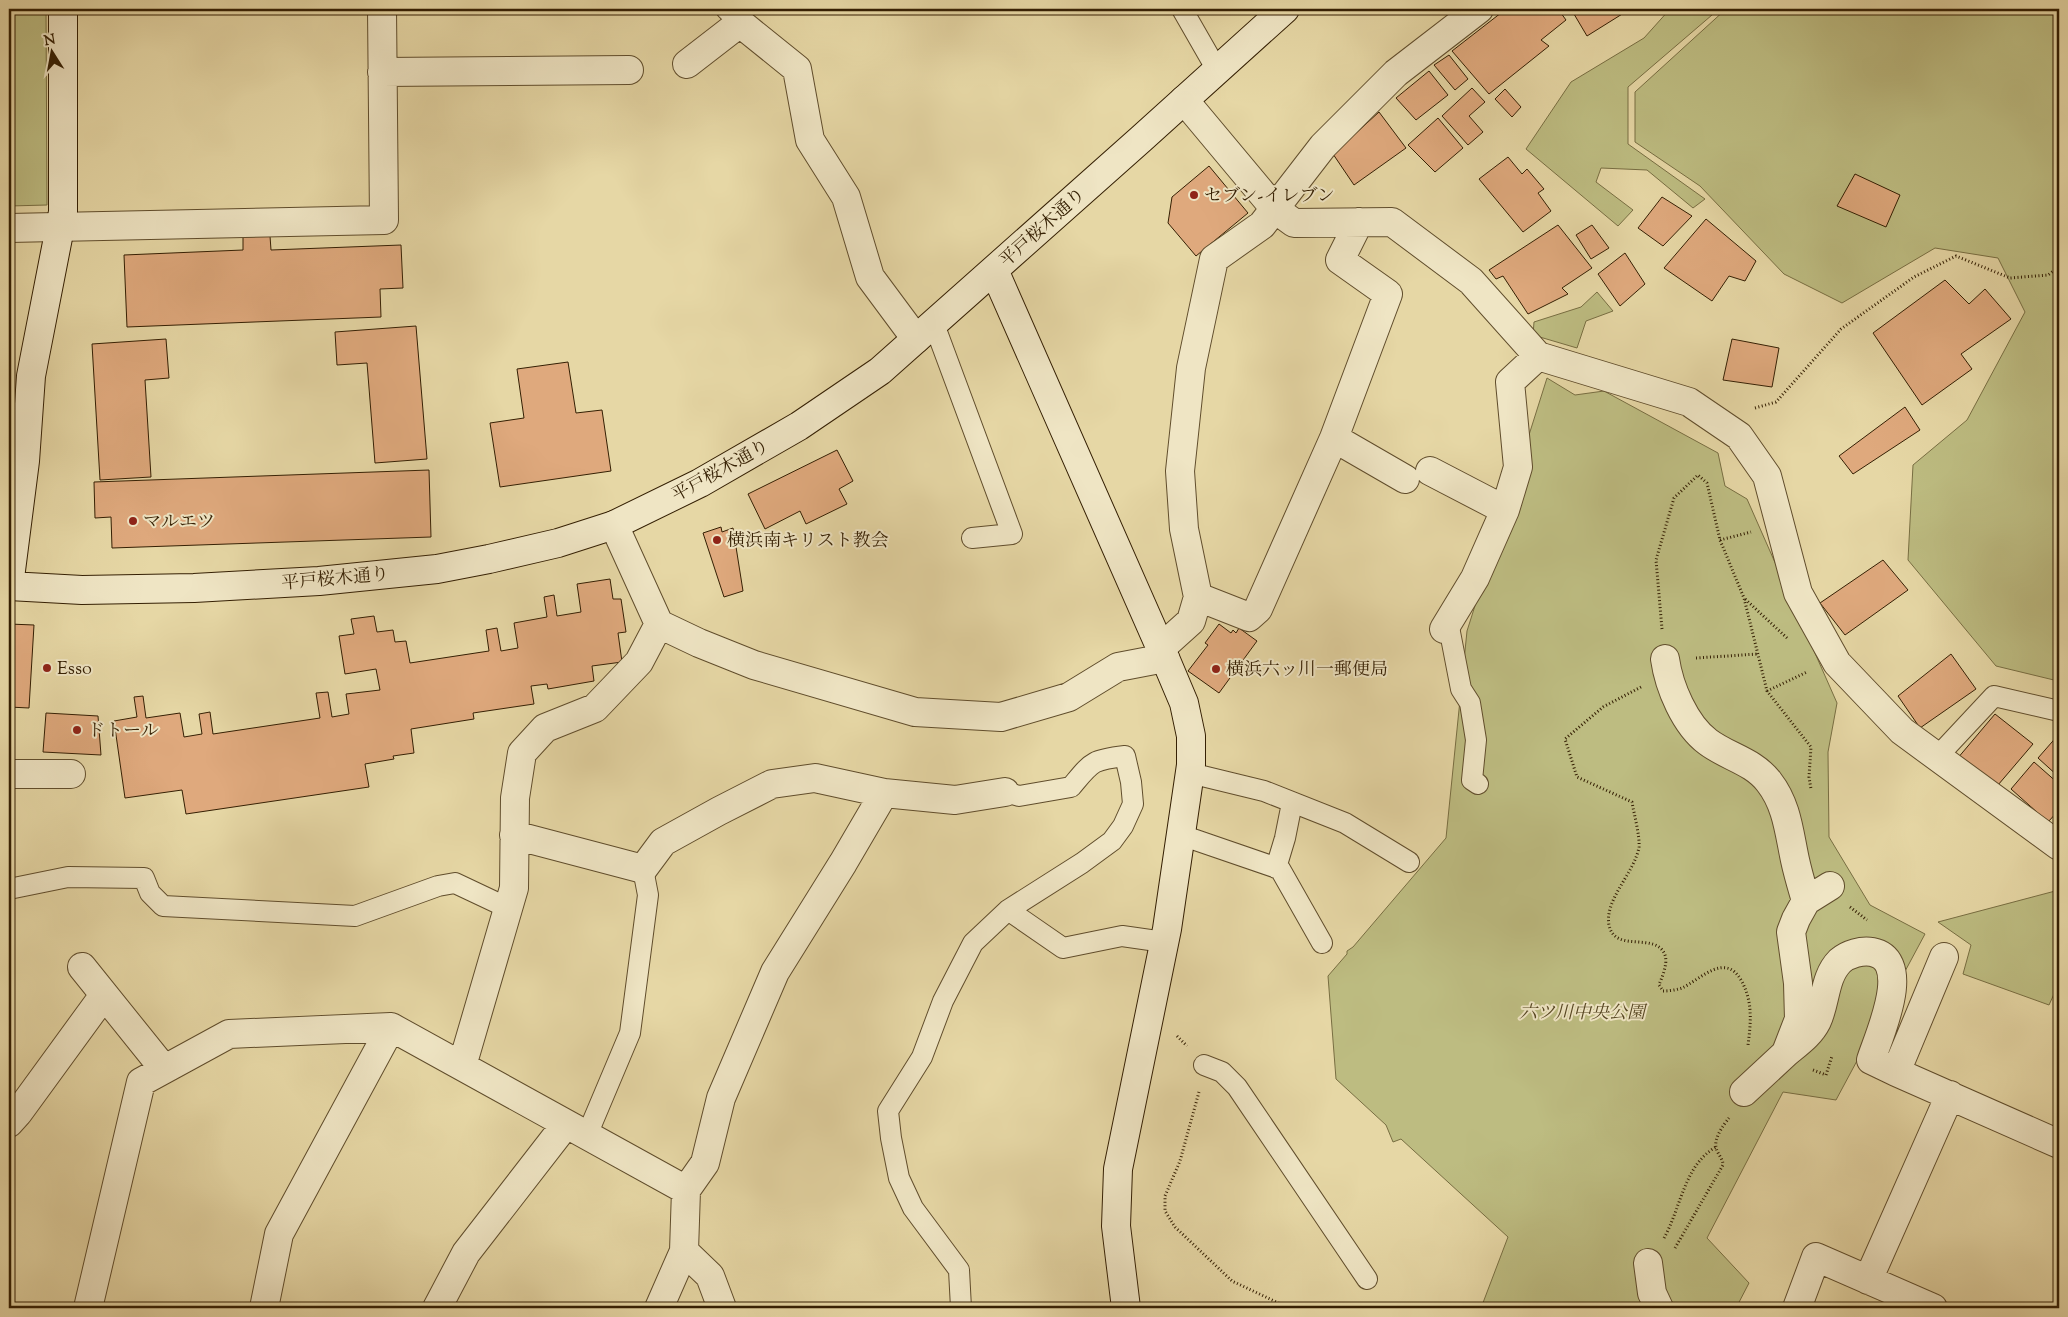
<svg xmlns="http://www.w3.org/2000/svg" width="2068" height="1317" font-family="'Sorts Mill Goudy','Noto Serif JP',serif">
<rect width="100%" height="100%" fill="#e6d7a5"/>
<filter id="stains"><feTurbulence type="fractalNoise" baseFrequency=".004" numOctaves="4"/><feColorMatrix values="0 0 0 0 .2 0 0 0 0 .09 0 0 0 0 .02 0 0 0 .5 -.17"/></filter>
<radialGradient id="worn" r=".72"><stop offset=".6" stop-color="#630" stop-opacity="0"/><stop offset="1" stop-color="#630" stop-opacity=".3"/></radialGradient>
<path fill="#bdbc81" stroke="#786e42" d="M9,9H46L47,205L9,206Z
M1670,9H1719L1628,87V144L1705,199L1693,208L1647,170L1601,168L1596,182L1633,210L1618,226L1526,149L1571,82L1644,38Z
M1726,9H2059L2058,681L1996,666L1908,560L1913,465L1967,420L2025,312L1998,258L1935,248L1842,303L1784,274L1700,186L1635,142V92Z
M1597,292L1613,311L1586,321L1577,348L1533,335L1534,322L1581,307Z
M1547,378L1575,395L1604,391L1718,453L1725,486L1747,499L1837,703L1828,752L1829,837L1870,905L1925,934L1836,1100L1783,1092L1707,1238L1749,1283L1736,1308H1481L1508,1237L1401,1139L1393,1142L1386,1125L1336,1079L1328,976L1347,954V951L1353,947L1446,838L1467,631Z
M2059,890V983L2049,1005L1963,974L1971,945L1938,922Z"/>
<path fill="#dfa97d" stroke="#341f03" d="M1506,9H1558L1566,20L1541,40L1549,46L1489,94L1452,51Z
M1571,9H1626L1627,11L1587,36Z
M1449,55L1468,79L1455,90L1434,65Z
M1429,71L1448,95L1416,120L1396,98Z
M1472,88L1485,102L1469,116L1483,132L1468,145L1442,116Z
M1505,89L1521,107L1512,117L1495,99Z
M1379,112L1406,148L1354,185L1333,154Z
M1438,118L1463,148L1435,172L1408,145Z
M1508,157L1522,174L1527,169L1544,189L1538,193L1551,211L1523,232L1479,179Z
M1209,166L1248,213L1196,256L1168,223L1172,197Z
M1855,174L1900,195L1886,227L1837,206Z
M1662,197L1692,216L1663,246L1638,228Z
M1706,219L1756,261L1745,281L1729,276L1712,301L1664,268Z
M1558,225L1592,268L1562,288L1568,294L1528,314L1503,276L1496,279L1489,270Z
M1592,225L1609,248L1591,259L1576,235Z
M270,236L271,250L401,245L403,288L380,289L381,317L127,327L124,255L243,250V237Z
M1625,253L1645,284L1620,306L1598,274Z
M1945,280L1969,304L1985,289L2011,319L1961,354L1972,369L1922,405L1873,333Z
M416,326L427,459L375,463L367,363L337,365L335,332Z
M166,339L169,378L145,380L151,477L100,480L92,344Z
M1732,339L1779,348L1772,387L1723,380Z
M568,362L576,413L602,410L611,471L500,487L490,423L524,418L517,369Z
M1905,407L1920,430L1853,474L1839,456Z
M837,450L853,481L839,489L847,504L806,524L800,511L765,529L748,494Z
M429,470L431,537L112,548L111,517L95,518L94,482Z
M721,527L722,532L733,528L743,591L724,597L703,533Z
M1883,560L1908,590L1845,635L1820,603Z
M610,579L613,599H621L626,632L618,633L622,662L592,666L594,681L548,689L547,684L531,686L534,704L473,713L474,719L411,729L414,753L393,756L394,759L365,764L369,787L186,814L182,790L125,798L114,721L137,717L134,697L143,696L146,718L180,713L184,737L202,734L199,714L210,712L213,734L320,718L316,693L328,692L332,717L349,714L346,694L380,690L376,669L345,674L339,636L354,634L351,619L374,616L377,632L393,630L395,642L406,641L410,663L489,651L486,630L497,628L501,651L518,648L514,623L547,617L544,597L554,595L557,616L581,612L577,584Z
M9,624L34,625L29,708L9,707Z
M1219,624L1231,633L1233,630L1236,633L1239,628L1257,641L1219,693L1188,671L1208,645L1205,643Z
M1951,654L1976,689L1920,728L1898,696Z
M46,713L98,716L101,755L43,752Z
M1995,714L2033,744L1998,785L1957,759Z
M2059,734V777L2038,758Z
M2034,762L2059,784V810L2048,822L2011,789Z"/>
<g fill="none" stroke-linecap="round" stroke-linejoin="round">
<defs>
<path id="lane" d="M726,9L740,23
M1182,9L1217,70
M934,324L1012,534L972,538
M1448,622L1461,689L1470,703L1476,740L1472,780L1478,784
M1937,757L1994,696L2059,711
M1190,773L1264,791L1345,823L1409,862
M1181,835L1280,869L1322,943
M1276,868L1285,838L1292,803
M9,889L68,877L144,878L150,893L163,906L355,916L438,886L455,883L508,908
M1008,910L1063,948L1122,936L1164,942
M1204,1065L1222,1072L1237,1087L1367,1279
M587,1135L630,1033L648,895L643,869
M961,1308L959,1270L913,1208L899,1178L891,1138L888,1111L922,1057L943,1001L973,943L1008,910L1082,863L1112,841L1123,826L1133,804L1131,782L1125,756C1091,760 1092,762 1071,787L1019,796L1005,792"/>
<path id="street" d="M687,64L740,23L797,69L810,140L846,197L870,277L916,339
M382,72L629,70
M1184,100L1275,209L1294,223L1392,222L1471,281L1538,356L1689,402L1739,436L1767,476L1798,593L1837,663L1902,731L2059,846
M9,228L384,220L382,9
M1334,438L1405,479
M1430,471L1505,510
M1198,597L1249,617L1258,609L1334,438L1388,294L1340,260L1359,222
M659,624L699,643L754,665L915,712L1001,717L1069,697L1118,667L1165,658
M1444,629L1475,578L1505,510L1518,467L1510,382L1538,356
M1161,648L1191,621L1198,597L1184,529L1180,471L1191,368L1214,259L1262,225L1323,146L1396,73L1479,9
M1665,659C1669,687 1685,725 1708,742C1728,757 1753,761 1769,782C1787,805 1789,832 1795,860C1798,874 1802,887 1806,901
M9,774H71
M514,835L643,869L663,842L719,811L772,784L815,778L884,793L955,800L1005,792
M1944,957L1896,1072L2059,1144
M82,967L164,1069
M1787,1050L1799,1019L1798,983L1791,932L1796,919L1806,901L1830,886
M462,1066L514,888L515,798L522,753L545,728L595,708L639,662L659,624L614,525
M1744,1092C1758,1079 1772,1066 1786,1053C1798,1043 1810,1035 1817,1021C1826,1002 1824,977 1840,961C1848,954 1862,950 1872,952C1914,960 1879,1035 1871,1060L1896,1072
M9,1123L18,1113L104,995
M684,1251L710,1276L722,1308
M1648,1263L1652,1293L1659,1308
M1868,1280L1950,1095
M88,1308L141,1082L229,1034L391,1027L686,1190
M264,1308L279,1234L391,1027
M437,1308L466,1253L566,1124
M659,1308L684,1251L686,1190L705,1163L721,1098L775,972L843,863L884,793
M1797,1308L1816,1257L1933,1308"/>
<path id="secondary" d="M994,270L1165,658L1184,703L1191,736V765L1167,929L1118,1169L1116,1226L1126,1308
M9,586L82,590L194,588L319,581L437,569L489,559L558,543L614,525L700,483L799,426L880,371L1141,139L1285,9
M9,586L25,461L31,376L63,212V9"/>
</defs>
<use href="#lane" stroke="#604d2c" stroke-width="22"/>
<use href="#street" stroke="#604d2c" stroke-width="30"/>
<use href="#secondary" stroke="#341f03" stroke-width="30"/>
<path stroke="#341f03" stroke-width="3" stroke-dasharray="1 2.5" stroke-linecap="butt" d="M1755,408L1776,402L1841,329L1914,277L1956,256L2010,278L2048,275L2059,267
M1720,540L1751,532
M1662,629L1656,560L1674,498L1698,475L1707,483L1720,540L1744,598
M1787,638L1744,598L1767,691L1811,747L1809,777L1811,789
M1696,658L1758,654
M1641,687L1603,707L1565,739L1577,777L1632,802C1634,814 1640,836 1639,847C1635,872 1604,900 1609,925C1615,954 1656,931 1665,955C1668,964 1662,977 1659,985L1663,991C1669,991 1676,990 1682,988C1701,979 1725,952 1741,980C1753,1001 1751,1022 1748,1045
M1767,691L1807,672
M1850,907L1867,920
M1177,1036L1187,1046
M1813,1070L1826,1075L1832,1056
M1199,1092L1180,1161L1165,1196V1211L1175,1227L1232,1281L1289,1308
M1664,1238C1681,1208 1684,1165 1716,1147
M1675,1248L1723,1165C1723,1158 1717,1154 1716,1147C1714,1138 1724,1124 1729,1118"/>
<use href="#lane" stroke="#efe5c4" stroke-width="20"/>
<use href="#street" stroke="#efe5c4" stroke-width="28"/>
<use href="#secondary" stroke="#efe5c4" stroke-width="28"/>
</g>
<g fill="#8f2418" stroke="#efe5c4" stroke-width="2">
<circle cx="1194" cy="195" r="5"/>
<circle cx="133" cy="521" r="5"/>
<circle cx="717" cy="540" r="5"/>
<circle cx="47" cy="668" r="5"/>
<circle cx="1216" cy="669" r="5"/>
<circle cx="77" cy="730" r="5"/>
</g>
<g text-anchor="middle" stroke-width="4" stroke-linejoin="round" paint-order="stroke">
<g font-size="18" fill="#341f03" stroke="#efe5c4" text-anchor="start">
<text x="1204" y="201">セブン-イレブン</text>
<text x="143" y="527">マルエツ</text>
<text x="727" y="546">横浜南キリスト教会</text>
<text x="57" y="674">Esso</text>
<text x="1226" y="675">横浜六ッ川一郵便局</text>
<text x="87" y="736">ドトール</text>
</g>
<g font-size="18" fill="#341f03" stroke="#efe5c4">
<text transform="translate(1042 227) rotate(-42)" y="6">平戸桜木通り</text>
<text transform="translate(720 470) rotate(-29)" y="6">平戸桜木通り</text>
<text transform="translate(335 578) rotate(-5)" y="6">平戸桜木通り</text>
</g>
<g font-size="18" font-style="italic" fill="#564622" stroke="#efe5c4">
<text x="1582" y="1018">六ツ川中央公園</text>
</g>
</g>
<rect width="2068" height="1317" fill="none" stroke="#e6d7a5" stroke-width="30"/>
<rect x="10" y="10" width="2048" height="1297" fill="none" stroke="#341f03" stroke-width="2.5"/>
<rect x="15" y="15" width="2038" height="1287" fill="none" stroke="#341f03"/>
<g transform="translate(52 52) rotate(349)" stroke="#efe5c4" stroke-width="4" paint-order="stroke">
<path d="M0-4L9 19L0 12L-9 19Z" fill="#341f03"/>
<text y="-8" font-size="14" font-weight="bold" text-anchor="middle" fill="#341f03">N</text>
</g>
<rect width="100%" height="100%" filter="url(#stains)"/>
<rect width="100%" height="100%" fill="url(#worn)"/>
</svg>
